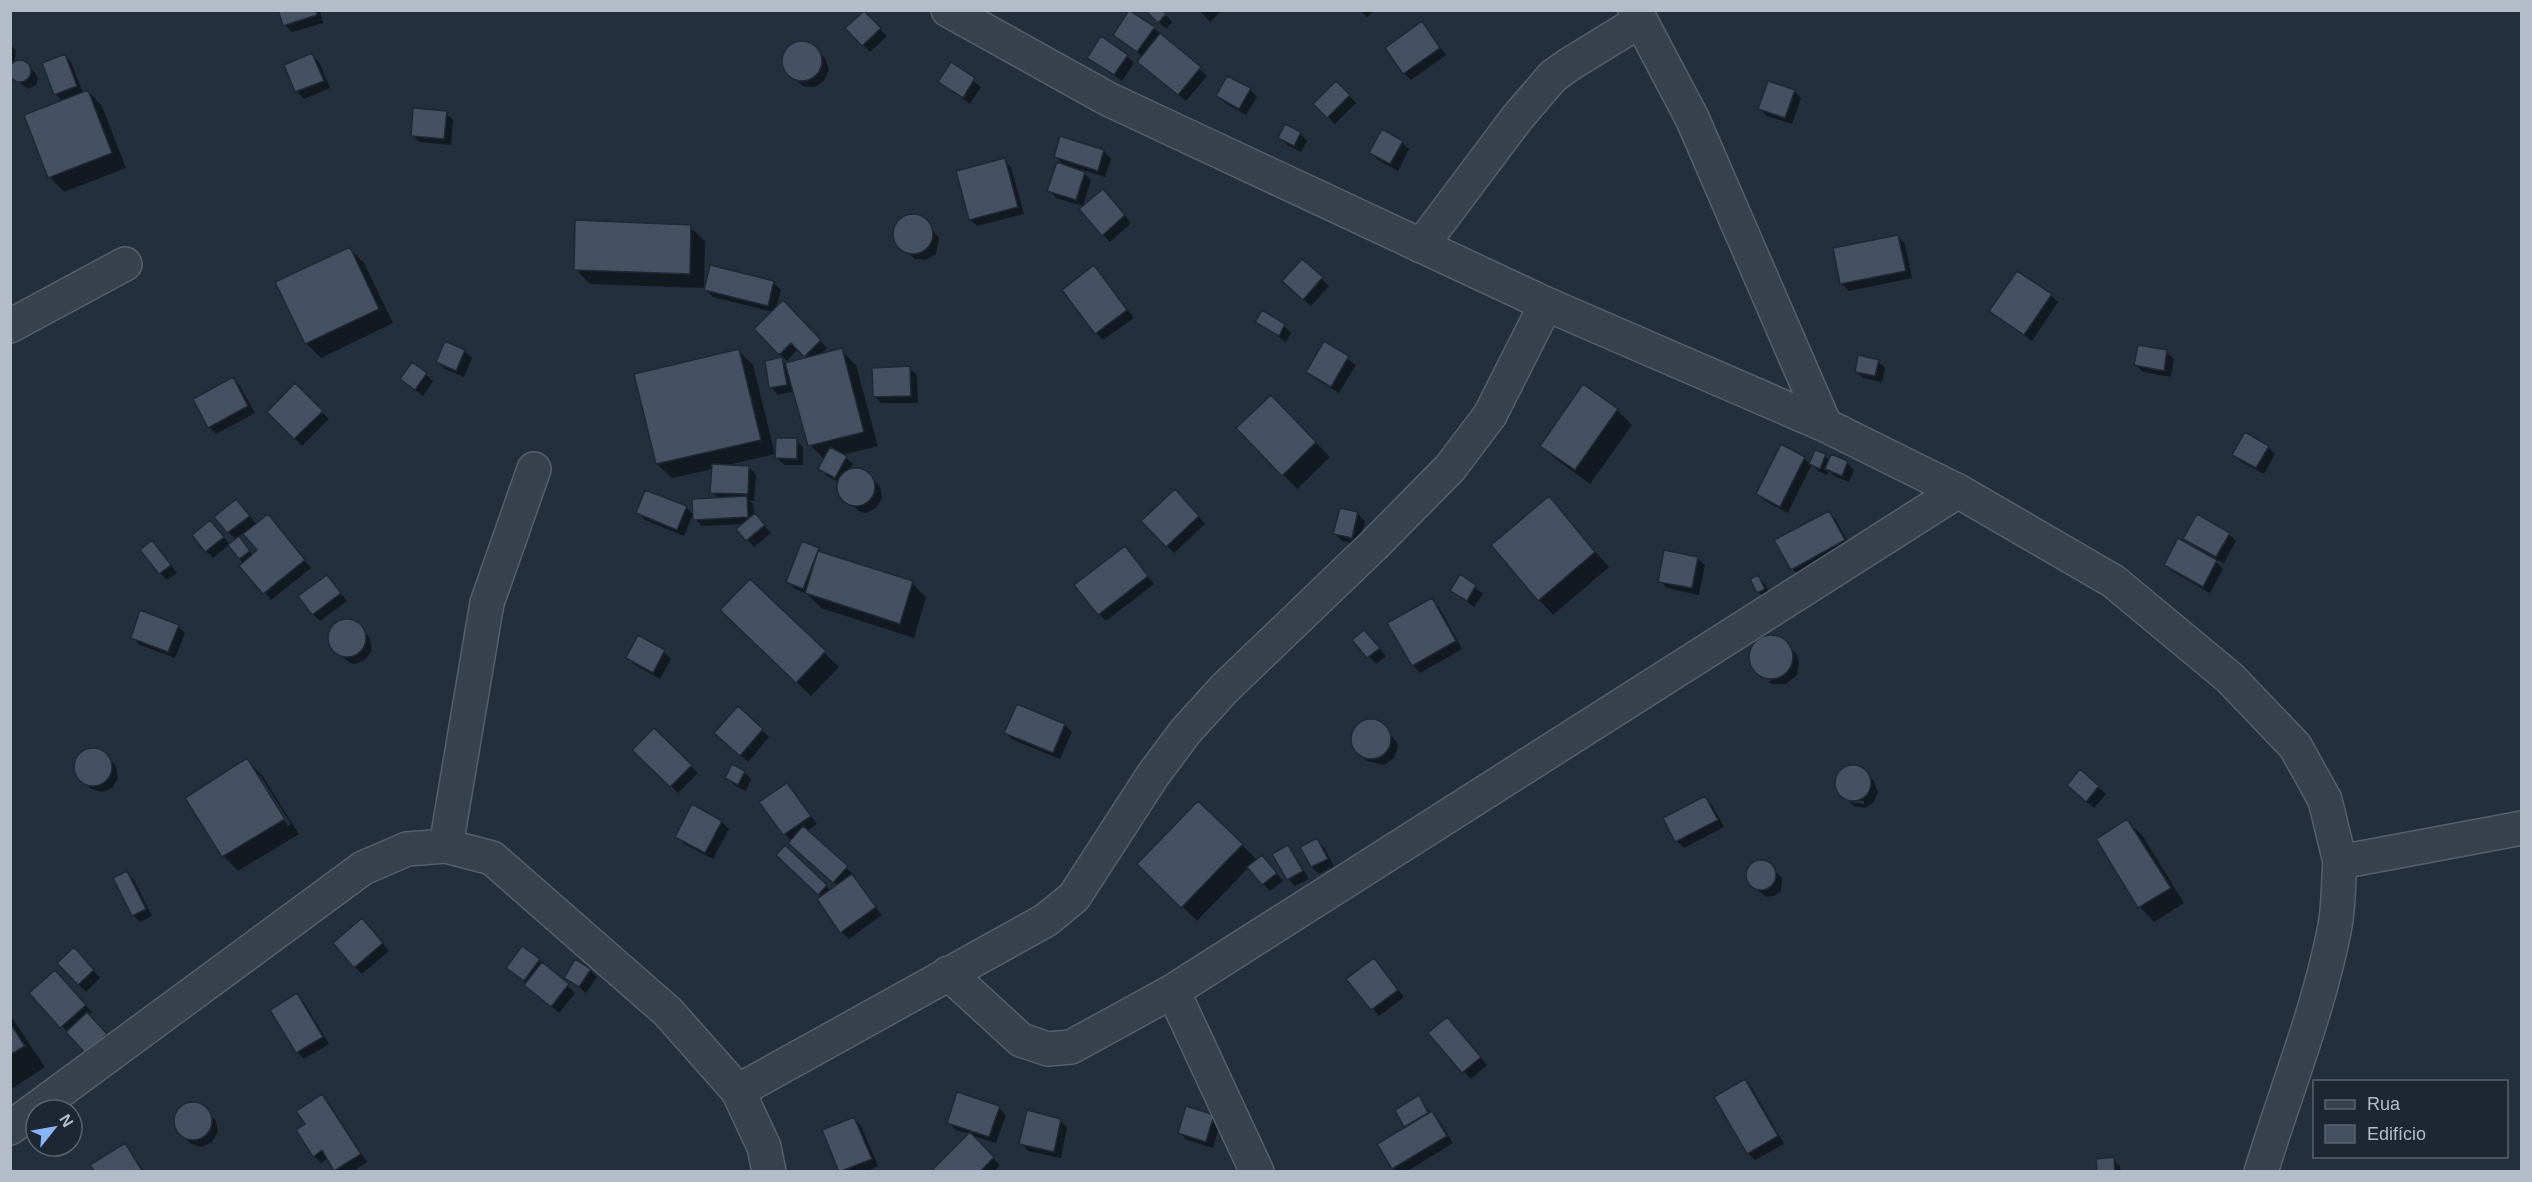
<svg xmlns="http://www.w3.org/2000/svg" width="2532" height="1182" font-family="Helvetica,sans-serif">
<rect width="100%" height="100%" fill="#242f3e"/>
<path fill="#0007" fill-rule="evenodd" d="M280,10H320L323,23L292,32L285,25Z
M1147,10H1161L1172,22L1166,29Z
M1199,10H1222L1210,22Z
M1360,10H1375L1367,17Z
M864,13L887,36L870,52L847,29Z
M1421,23L1446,55L1411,80L1404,73Z
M1154,28L1207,76L1186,101L1146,69L1143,57L1115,35Z
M801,43L813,46L825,58L829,70L824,81L815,87L803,86L790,75L784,64V59L790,47Z
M10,44L16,50L15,60L10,63Z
M64,55L71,62L83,93L88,91L102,106L126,168L64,192L50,177L62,101L55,94Z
M312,55L319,62L330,88L304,99L296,91Z
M1127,56L1134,63L1122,81L1089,57Z
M19,61L28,65L35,73L38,78L36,85L28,89L14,78L10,69L13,64Z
M951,65L981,87L970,104L940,81Z
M1336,83L1356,103L1335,124L1315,104Z
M1250,89L1257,97L1246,115L1225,103L1218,96Z
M1794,91L1801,98L1792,124L1767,116L1760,109Z
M446,113L453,120L451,145L419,142L412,135Z
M1300,133L1307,141L1301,152L1287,145L1280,138Z
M1061,137L1104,151L1111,159L1105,177L1080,169L1091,180L1083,206L1056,198L1049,190L1066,167L1055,156Z
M1402,142L1409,149L1398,171L1378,160L1371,153Z
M1004,160L1011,167L1024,214L977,226L970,219Z
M1110,198L1131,223L1110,242L1103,235Z
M906,217H918L939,237L936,254L926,260L915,259L897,243L895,237L897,225Z
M690,227L705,241L704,288L590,284L575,269Z
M1898,237L1905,244L1912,278L1849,291L1842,284Z
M349,248L364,263L393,323L321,358L306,343Z
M1302,261L1329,286L1311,306L1291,288Z
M711,267L774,283L781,290L776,309L783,302L827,348L819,356L841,350L856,365L878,446L842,455L853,464L848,473L858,469L869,474L880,487L882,498L876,508L866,513L860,512L843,497L839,486L840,483L827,476L820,469L825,460L810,445L795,391L778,395L771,387L781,359L787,365L808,359L798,349L787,361L756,329L773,312L713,297L705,289Z
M1094,267L1134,318L1103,340L1096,333Z
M2051,295L2058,302L2032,341L1991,311Z
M1257,321L1284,326L1291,333L1286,342Z
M1324,343L1356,365L1339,393L1315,379L1308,372Z
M464,351L472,358L464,377L445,369L438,362Z
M739,351L753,365L775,454L728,465L748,467L756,474L754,501L749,500L753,504L754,515L771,533L754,547L747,540L745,524L702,526L695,519L719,499L712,492L713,469L672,478L657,464Z
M2166,352L2174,359L2171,377L2143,372L2135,364Z
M1878,361L1885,368L1882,382L1863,378L1856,371Z
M909,368L917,375L918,403H881L874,396Z
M426,374L433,381L423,396L402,379Z
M233,379L240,386L255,413L216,434L209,427Z
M295,385L329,419L302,446L269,412Z
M1271,397L1330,457L1297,489L1238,428Z
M1617,410L1632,425L1590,484L1557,460L1542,446Z
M796,440L803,447V465H784L777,458Z
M2268,447L2275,454L2264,474L2241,462L2234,455Z
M1825,456L1830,461L1847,463L1854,470L1849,482L1834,476L1829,471L1827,475L1818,471L1812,464L1788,513L1765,501L1758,494L1804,458L1811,465Z
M1175,491L1205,524L1174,553L1143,521Z
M1548,498L1609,567L1553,615L1539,600Z
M686,507L693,514L684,536L645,520L638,513Z
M243,508L257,525L275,523L311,568L271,600L229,545L213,558L206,551L217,529L230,545L236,540L216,517ZM244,533L259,551L253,555L238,537Z
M1341,510L1358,514L1365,521L1359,545L1342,541L1335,534Z
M1828,512L1836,520L1851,548L1800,576L1792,569Z
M2229,534L2236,541L2224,563L2211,557L2223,569L2210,593L2173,572L2166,565L2193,547L2185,539Z
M803,543L819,549L824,554L912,583L926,597L914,638L821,608L807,594L795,589L788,582Z
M1125,548L1154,584L1106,621L1099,614Z
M159,549L177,573L167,580L160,573Z
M1697,558L1705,565L1699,595L1667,588L1660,581Z
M1461,577L1483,594L1474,607L1452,590Z
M1758,577L1765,584L1771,596L1766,599L1758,592Z
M750,581L839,667L811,696L737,624Z
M334,584L347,601L320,621L313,614Z
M1432,600L1439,607L1462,649L1420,673L1413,665Z
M343,621L354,623L370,638L372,650L366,659L356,664L350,663L333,649L329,638L333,627Z
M178,626L185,633L175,658L140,645L132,637Z
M1767,636L1780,638L1797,655L1799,662L1797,675L1786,684H1772L1766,681L1770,682L1771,680L1760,675L1751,662L1752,648L1755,643Z
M638,637L664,652L671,659L660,679L635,665L627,658Z
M1371,639L1386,656L1376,664L1354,640Z
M1018,706L1065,725L1072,732L1060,759L1013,740L1006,733Z
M738,708L769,737L748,762L724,740Z
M1376,721L1382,724L1397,742L1398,747L1394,758L1384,765L1367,761L1359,753L1353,742L1355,730L1364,722Z
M654,730L698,773L678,793L634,750Z
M95,749L105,754L116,766L118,778L112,788L103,792L91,789L76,772V760L79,756Z
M247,760L262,775L299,834L238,871L224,856L187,798ZM256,775H260L291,824L288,826Z
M1857,767L1874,781L1878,792L1874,802L1865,808L1854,806L1849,802L1864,804V801L1846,798L1836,786L1838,775L1846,768Z
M744,772L751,779L746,791L734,785L727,778Z
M787,785L817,824L807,831L854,875L852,876L882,915L849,939L842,932L822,897L778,855L785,847L831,891L838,886L798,850L761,803Z
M2098,787L2106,794L2094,808L2076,792Z
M1705,798L1712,805L1724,827L1684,848L1677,841Z
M693,806L722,822L729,829L713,859L684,844L677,836Z
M2127,821L2142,835L2184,903L2154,922L2140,907L2098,839Z
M1317,840L1324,847L1334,866L1319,874L1312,867L1302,847Z
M1242,845L1258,861L1269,864L1283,881L1270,891L1249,867L1197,921L1139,864Z
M1287,847L1294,854L1309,879L1295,886L1288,879Z
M1760,862L1769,864L1782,878L1781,891L1774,896L1766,897L1750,884L1749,869Z
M126,873L134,880L152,916L140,922L133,915Z
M369,927L389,951L362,974L355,967Z
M81,957L100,978L86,992L59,963Z
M539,960L575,993L559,1013L516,975Z
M1374,960L1404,997L1379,1016L1348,979Z
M590,970L597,977L586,993L566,977Z
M62,980L92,1012L88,1016L113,1042L94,1060L31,993Z
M297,995L304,1002L329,1044L304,1059L297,1052Z
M10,1015L45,1067L10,1090Z
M1454,1026L1487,1065L1471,1079L1430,1034Z
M1745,1081L1752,1088L1784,1144L1755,1160L1748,1153Z
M322,1096L329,1103L367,1162L352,1172H336L328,1158L321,1163L314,1156L307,1125Z
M1419,1097L1431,1114L1439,1120L1453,1143L1406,1172H1397L1393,1168L1407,1128L1397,1110Z
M188,1104L200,1105L216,1121L218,1132L212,1142L202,1147L191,1144L179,1132L175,1121L176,1116L183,1106Z
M999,1108L1006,1115L996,1143L970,1135L1000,1165L994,1172H938L970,1134L956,1130L949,1123Z
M1213,1116L1220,1123L1213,1148L1187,1140L1180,1133Z
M854,1119L861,1126L878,1166L866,1172H841L824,1131Z
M1060,1120L1067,1127L1061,1158L1028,1151L1021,1143Z
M125,1145L145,1172H96Z
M2113,1159L2120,1166L2121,1172H2098Z"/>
<path fill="#455162" stroke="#1f2835" stroke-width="1.5" d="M278,10H316L317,15L283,26Z
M1129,10L1155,27L1137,52L1113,35Z
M1145,10H1163L1166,14L1158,23Z
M864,11L881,28L862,46L845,28Z
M1422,21L1440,48L1403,74L1385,48Z
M1160,33L1201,67L1178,95L1137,62Z
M1101,36L1128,55L1114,75L1087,58Z
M782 61a20 20 0 1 1 40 0a20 20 0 1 1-40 0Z
M312,53L324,81L295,92L284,65Z
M65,54L77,86L54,95L42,63Z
M9 71a11 11 0 1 1 22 0a11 11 0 1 1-22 0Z
M951,62L975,78L963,98L938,82Z
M1227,76L1251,88L1239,109L1216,96Z
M1336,81L1350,95L1327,118L1313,104Z
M1768,81L1795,90L1785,118L1758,109Z
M88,90L112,153L48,178L24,115Z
M413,108L447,111L444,139L411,136Z
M1285,124L1301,132L1294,146L1278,138Z
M1382,129L1403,141L1390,164L1369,153Z
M1060,136L1104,150L1098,171L1054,157Z
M1005,158L1018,207L969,220L956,171Z
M1057,162L1085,172L1076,200L1047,191Z
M1103,189L1125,215L1102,236L1079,209Z
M893 234a20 20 0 1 1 40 0a20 20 0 1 1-40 0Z
M575,220L691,225L690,274L574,270Z
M1898,235L1906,271L1840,284L1833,248Z
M350,247L379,309L305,344L275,282Z
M1302,259L1323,277L1303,300L1282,281Z
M710,265L774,281L768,306L704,290Z
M1094,265L1127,310L1095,334L1062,290Z
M2017,271L2052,294L2024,335L1989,311Z
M783,300L821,340L804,357L791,343L779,355L754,329Z
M1262,310L1285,324L1279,336L1255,322Z
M445,341L465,350L456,371L436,362Z
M1324,341L1349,356L1331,387L1306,372Z
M2138,345L2167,350L2164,371L2134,365Z
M842,348L864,432L808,446L785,363Z
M739,349L761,440L656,464L634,374Z
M1858,355L1879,360L1875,376L1855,372Z
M782,357L787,385L769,388L765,361Z
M412,362L427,373L415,390L400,379Z
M910,366L911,396L873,397L872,368Z
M233,377L248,406L208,428L193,399Z
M295,383L323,411L294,439L267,412Z
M1583,384L1618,409L1575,470L1540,446Z
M1271,395L1316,442L1282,476L1236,428Z
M2245,432L2269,446L2256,468L2232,455Z
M776,438H797V459L775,458Z
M1781,444L1805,457L1780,507L1756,494Z
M830,447L847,456L835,478L818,469Z
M1815,450L1826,454L1820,469L1809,464Z
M1831,454L1848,461L1842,476L1825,469Z
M712,464L749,466L748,494L710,493Z
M837 487a19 19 0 1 1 38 0a19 19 0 1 1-38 0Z
M1175,489L1199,516L1166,547L1141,521Z
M645,490L687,506L677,530L636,513Z
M747,496L748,517L693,520L692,499Z
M1549,496L1595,552L1538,601L1491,545Z
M236,499L250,516L227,533L214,517Z
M1340,508L1358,512L1352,538L1333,534Z
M1829,511L1845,540L1791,570L1774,540Z
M755,513L765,525L746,541L736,529Z
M268,514L305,560L263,594L239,566L257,550L243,534Z
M2197,514L2230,533L2216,557L2183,539Z
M210,520L224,537L205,552L192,535Z
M239,536L250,551L239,559L228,545Z
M2178,538L2217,560L2203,587L2164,565Z
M152,540L171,565L159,574L140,550Z
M802,541L819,548L803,589L786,582Z
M1125,546L1148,576L1098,615L1074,585Z
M1664,550L1698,557L1692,588L1658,582Z
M818,551L913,581L900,624L805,593Z
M1460,574L1476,585L1467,601L1450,591Z
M327,575L341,593L312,615L298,596Z
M1758,575L1765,589L1757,593L1750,579Z
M750,579L826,651L796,683L720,610Z
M1432,598L1456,641L1412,666L1387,623Z
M140,610L179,625L168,652L131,638Z
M328 638a19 19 0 1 1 38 0a19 19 0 1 1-38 0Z
M1364,630L1380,648L1367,658L1352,640Z
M638,635L665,650L653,673L626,658Z
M1749 657a22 22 0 1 1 44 0a22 22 0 1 1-44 0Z
M1017,704L1065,724L1053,753L1004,733Z
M738,706L763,729L740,756L714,733Z
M1351 739a20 20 0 1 1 40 0a20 20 0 1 1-40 0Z
M654,728L692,765L670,787L632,750Z
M74 767a19 19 0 1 1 38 0a19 19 0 1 1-38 0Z
M247,758L285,819L222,857L185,798Z
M732,764L745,771L738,785L725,778Z
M1835 783a18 18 0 1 1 36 0a18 18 0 1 1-36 0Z
M2080,769L2099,786L2086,802L2067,785Z
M787,783L811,816L783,835L759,802Z
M1705,796L1718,820L1675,842L1663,818Z
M1198,801L1243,844L1181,908L1137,864Z
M692,804L722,821L705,853L675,837Z
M2127,819L2171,888L2138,908L2096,839Z
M803,826L848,866L833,883L788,843Z
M1317,838L1328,859L1311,867L1300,847Z
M785,845L827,885L818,895L776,855Z
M1288,845L1303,871L1287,880L1272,854Z
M1262,855L1277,873L1262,885L1247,867Z
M1746 875a15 15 0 1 1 30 0a15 15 0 1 1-30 0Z
M127,871L146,909L132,916L113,878Z
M852,874L876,907L840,933L817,899Z
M362,918L383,943L354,968L333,943Z
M522,946L540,959L524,981L506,968Z
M74,947L94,970L78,985L57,963Z
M1374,958L1398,990L1371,1010L1346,979Z
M575,959L591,969L579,987L564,978Z
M542,962L569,984L551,1007L524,985Z
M55,970L86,1005L60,1028L29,993Z
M297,993L323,1037L296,1053L270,1010Z
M87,1012L107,1034L86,1054L66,1032Z
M1447,1017L1481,1057L1462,1073L1428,1033Z
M10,1023L25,1046L10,1055Z
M1745,1079L1778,1136L1747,1154L1714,1097Z
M957,1092L1000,1106L989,1137L947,1123Z
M322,1094L361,1154L334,1171L322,1150L313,1157L296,1130L305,1124L296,1111Z
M1419,1095L1428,1113L1404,1127L1395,1110Z
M174 1121a19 19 0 1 1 38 0a19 19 0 1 1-38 0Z
M1186,1106L1214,1115L1206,1142L1178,1133Z
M1027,1110L1061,1119L1054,1152L1019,1144Z
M1432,1111L1447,1136L1392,1169L1377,1144Z
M854,1117L872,1159L839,1172L822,1130Z
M970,1132L994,1157L980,1172H936L933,1169Z
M125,1143L143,1172H95L90,1165Z
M2114,1157L2115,1172H2097L2096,1159Z"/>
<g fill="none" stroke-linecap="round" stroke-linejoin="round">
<defs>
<path id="minor" d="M948,10L1108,99L1546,304L1825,425L1958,491L2113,581L2230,678L2295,746L2325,800L2340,862
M1635,10L1692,118L1825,425
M1421,246L1517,118L1553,76L1570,64L1640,21
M10,326L125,264
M446,846L487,603L534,469
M948,973L1021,1040L1048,1049L1071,1047L1173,991L1958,491
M1173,991L1257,1172
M738,1091L1046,920L1074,897L1153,775L1185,732L1224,689L1374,545L1450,468L1490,415L1546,304
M10,1128L363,868L407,849L446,846L492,858L668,1012L738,1091L764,1147L769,1172
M2261,1172C2286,1090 2319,1010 2335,926C2339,905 2338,883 2340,862L2522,828"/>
</defs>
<use href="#minor" stroke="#565f6c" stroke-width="36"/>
<use href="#minor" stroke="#38414e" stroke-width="33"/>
</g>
<rect width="2532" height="1182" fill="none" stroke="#b4bcc9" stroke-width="24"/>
<rect x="2313" y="1080" width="195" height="78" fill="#1d2633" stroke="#59626f" stroke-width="1.5"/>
<rect x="2325" y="1100" width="30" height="9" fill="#38414e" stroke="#59626f" stroke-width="1.5"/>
<text x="2367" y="1110" font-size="18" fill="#b4bcc9">Rua</text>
<rect x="2325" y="1125" width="30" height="18" fill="#455162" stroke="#59626f" stroke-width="1.5"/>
<text x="2367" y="1140" font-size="18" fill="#b4bcc9">Edifício</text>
<g transform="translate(54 1128) rotate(59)"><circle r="28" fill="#1d2633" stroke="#59626f" stroke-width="1.5"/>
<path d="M0-4.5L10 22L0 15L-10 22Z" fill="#8ab4f8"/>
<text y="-9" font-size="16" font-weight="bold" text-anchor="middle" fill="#b4bcc9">N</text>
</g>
</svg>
